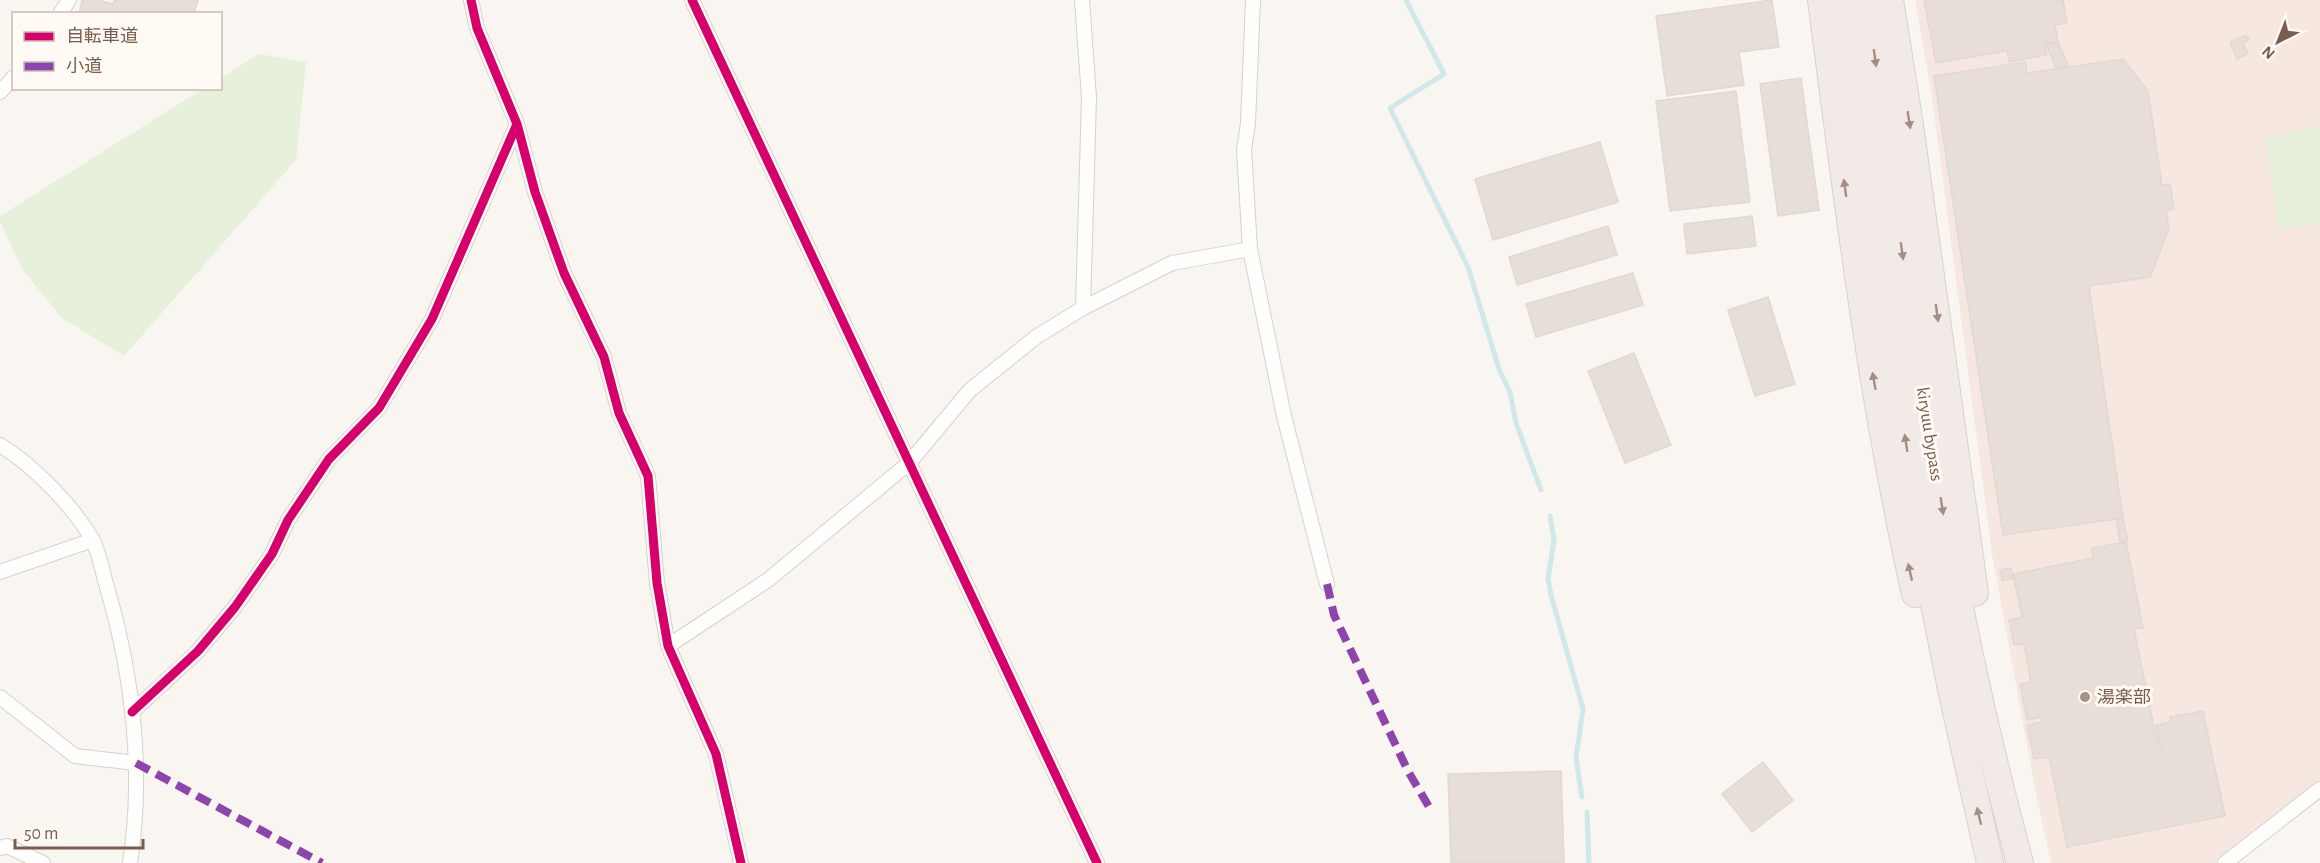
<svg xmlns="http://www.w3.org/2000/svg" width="2320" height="863" font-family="'Alegreya Sans','Noto Sans JP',sans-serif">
<rect width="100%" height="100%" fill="#f9f5f0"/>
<path fill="#f6e8e1" d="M1915,0H2319L2320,2V782L2277,812L2215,863H2051L2036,794L1992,554L1931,90Z"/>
<path fill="#e7f0db" d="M259,54L306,62L296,160L124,356L62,318L24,272L0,222V216L203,89L220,88L221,78Z
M2320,126V224L2279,229L2266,138Z"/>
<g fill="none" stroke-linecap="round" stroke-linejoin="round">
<path stroke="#d0e8ea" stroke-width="5" d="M1406,0L1444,74L1390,108L1468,267L1499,369L1510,392L1516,423L1541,490
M1550,516L1554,540L1548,579L1551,595L1583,709L1576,758L1582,797
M1587,812L1589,863"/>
</g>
<path fill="#e6ded7" stroke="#e2d8d2" stroke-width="1.5" d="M82,0H98L113,4L114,0H198L194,14H79Z
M1772,0L1779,47L1739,52L1744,85L1667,96L1656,16Z
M1924,0H2063L2067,23L2055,25L2058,42L2045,44L2047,55L2009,62L2007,51L1936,63Z
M2246,35L2249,40L2243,43L2248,54L2237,59L2230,42Z
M2058,42L2069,67L2056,68L2046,44Z
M2123,59L2148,91L2162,185L2170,184L2174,209L2166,210L2169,229L2150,277L2089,286L2123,518L2003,535L1934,76L2025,62L2027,73Z
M1801,78L1819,210L1778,216L1760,84Z
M1736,91L1750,202L1670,211L1656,101Z
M1600,142L1618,202L1493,240L1475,179Z
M1752,216L1756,246L1687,254L1684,224Z
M1608,226L1617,255L1517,285L1509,257Z
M1633,273L1643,305L1536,337L1526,304Z
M1768,297L1795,384L1755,396L1728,310Z
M1634,353L1671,445L1625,463L1588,371Z
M2123,518L2128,541L2120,542L2116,519Z
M2126,542L2143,628L2134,629L2160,756L2162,755L2156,725L2171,722L2170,717L2203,711L2225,816L2067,847L2049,757L2034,759L2027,725L2043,722L2042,717L2027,720L2020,684L2031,682L2024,644L2014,645L2009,620L2022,617L2013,574L2093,558L2091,548Z
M2011,568L2013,579L2002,581L2000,570Z
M1763,762L1793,800L1752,832L1722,794Z
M1561,771L1564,863H1451L1448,774Z"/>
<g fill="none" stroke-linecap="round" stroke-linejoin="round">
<defs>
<path id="street" d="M471,0L477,28L517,124L535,192L564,273L604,357L619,413L648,476L657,583L668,646L716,754L741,863
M692,0L1097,863
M1082,0L1089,97L1083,308
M1253,0L1248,123L1244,150L1250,249L1284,416L1327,584
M60,14L69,0
M0,92L14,77
M0,445C33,465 73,506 92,539C100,553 102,572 107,587C133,675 144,772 130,863
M0,572L93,540
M668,646L768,580L909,463L970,390L1036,337L1083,308L1172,263L1250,249
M0,697L75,756L136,763
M132,712L198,651L235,607L272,554L288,520L329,459L379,408L432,319L517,124
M0,848L7,846L43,863
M2225,863L2320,789"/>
<path id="highway" d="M1821,0C1847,199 1871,398 1915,594
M1841,0L1921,539L1951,689L1990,863
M1867,0C1892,178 1914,358 1946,535C1966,645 1991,755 2020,863
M1890,0L1910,125L1975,593"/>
</defs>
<use href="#street" stroke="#d7d1cb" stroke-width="16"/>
<use href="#highway" stroke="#dad1cc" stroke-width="28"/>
<use href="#street" stroke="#fefefd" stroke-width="14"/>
<use href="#highway" stroke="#f2eae7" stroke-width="26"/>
<path stroke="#8e44ad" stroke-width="8" stroke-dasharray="15 8" stroke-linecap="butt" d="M1327,584L1334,615L1408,771L1432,812
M136,763L322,863"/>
<defs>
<path id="cycleway" d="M471,0L477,28L517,124L535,192L564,273L604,357L619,413L648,476L657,583L668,646L716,754L741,863
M692,0L1097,863
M132,712L198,651L235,607L272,554L288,520L329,459L379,408L432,319L517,124"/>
</defs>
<use href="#cycleway" stroke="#fffaf3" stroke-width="13"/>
<use href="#cycleway" stroke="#d6006c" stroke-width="9"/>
</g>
<defs><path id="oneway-solid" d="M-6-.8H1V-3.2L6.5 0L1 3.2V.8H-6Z" transform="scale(1.5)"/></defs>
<g fill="#a48e83">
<use href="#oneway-solid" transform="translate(1875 58) rotate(82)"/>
<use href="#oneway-solid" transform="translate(1909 120) rotate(81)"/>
<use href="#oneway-solid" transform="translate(1845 188) rotate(-98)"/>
<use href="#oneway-solid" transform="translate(1902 251) rotate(82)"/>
<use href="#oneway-solid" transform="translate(1937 313) rotate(82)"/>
<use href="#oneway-solid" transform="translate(1874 381) rotate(-100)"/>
<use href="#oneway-solid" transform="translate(1906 443) rotate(-99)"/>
<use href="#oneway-solid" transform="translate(1942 506) rotate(81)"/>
<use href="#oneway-solid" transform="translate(1910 572) rotate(-103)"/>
<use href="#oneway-solid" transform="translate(1979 816) rotate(-103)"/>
</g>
<circle fill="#a69286" stroke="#fffaf3" stroke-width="2" cx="2085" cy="697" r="6"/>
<g text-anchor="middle" stroke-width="6" stroke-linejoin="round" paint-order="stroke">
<g font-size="18" fill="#7a5c4d" stroke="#fffaf3">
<text transform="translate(1930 434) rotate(81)" y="6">kiryuu bypass</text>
</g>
<g font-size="18" fill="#7a5c4d" stroke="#fffaf3" text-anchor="start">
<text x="2097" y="703">湯楽部</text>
</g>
</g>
<rect x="12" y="12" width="210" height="78" fill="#fffaf3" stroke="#cabbb1" stroke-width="1.5"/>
<rect x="24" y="32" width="30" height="9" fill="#d6006c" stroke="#cabbb1" stroke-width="1.5"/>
<text x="66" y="42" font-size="18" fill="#7a5c4d">自転車道</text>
<rect x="24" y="62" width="30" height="9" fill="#8e44ad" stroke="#cabbb1" stroke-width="1.5"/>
<text x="66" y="72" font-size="18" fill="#7a5c4d">小道</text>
<g transform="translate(2278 42) rotate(222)" stroke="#fffaf3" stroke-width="4.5" paint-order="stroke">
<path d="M0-4.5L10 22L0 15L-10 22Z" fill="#7a5c4d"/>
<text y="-9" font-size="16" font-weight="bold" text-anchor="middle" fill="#7a5c4d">N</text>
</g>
<path d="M15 839v9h128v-9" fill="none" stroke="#7a5c4d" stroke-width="3"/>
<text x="24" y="839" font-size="18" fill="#7a5c4d" stroke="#fffaf3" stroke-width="4.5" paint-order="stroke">50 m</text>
</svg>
